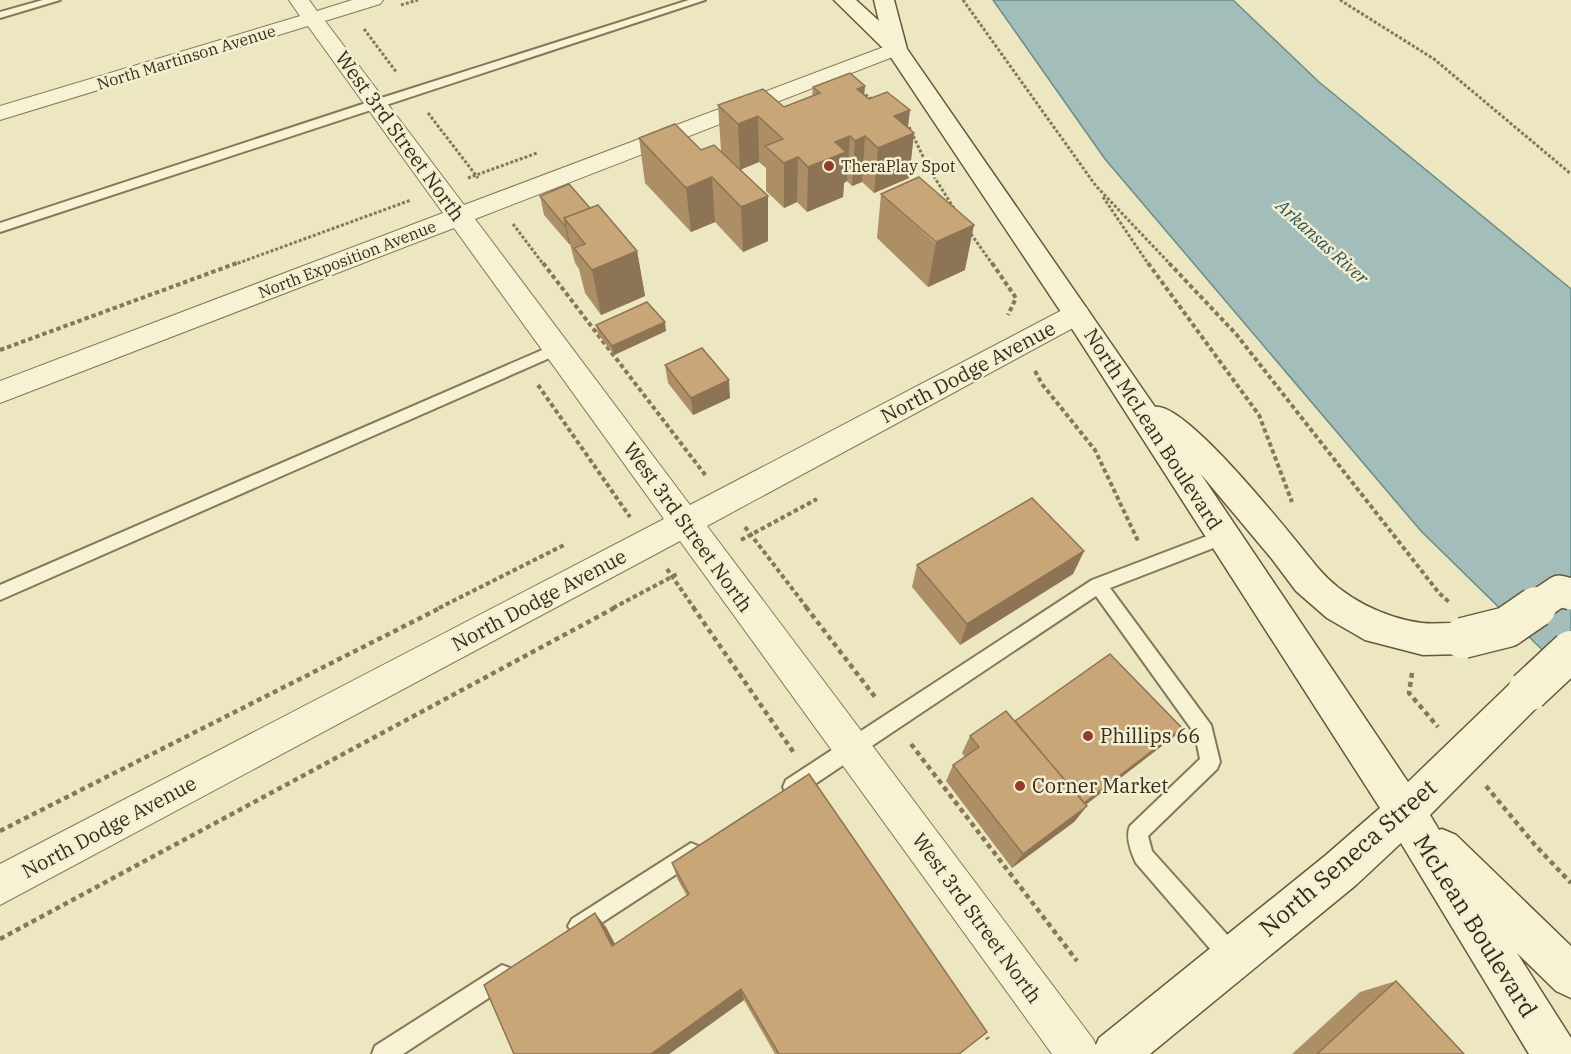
<svg xmlns="http://www.w3.org/2000/svg" width="1571" height="1054" font-family="'IBM Plex Serif',serif">
<rect width="100%" height="100%" fill="#ece6c1"/>
<path fill="#a3beba" stroke="#6b8c89" stroke-width="1.5" d="M993,0H1233L1319,82L1571,289V678L1421,531L1105,159Z"/>
<g fill="none" stroke-linecap="round" stroke-linejoin="round">
<defs>
<path id="lane" d="M43,0H60L0,18V12Z
M689,0H705L0,232V223L372,101Z
M556,344L563,349L561,353L0,600V585Z
M1223,530L1229,532L1231,537L1229,542L1110,588L1211,725L1220,762L1217,769L1148,836L1152,851L1240,949L1243,957L1240,965L1232,968L1224,965L1136,863C1131,852 1125,837 1130,826L1200,759L1195,734L1096,596L800,794L793,797L786,794L783,787L786,780L1092,580Z
M691,843L698,846L701,853L698,860L586,933L579,937L572,933L568,926L572,919Z
M502,965L510,968L513,976L510,984L403,1054H372L375,1046Z"/>
<path id="street" d="M289,0H309L317,11L352,0H383L380,4L325,21L464,205L889,45L896,43L903,45L906,49L903,53L475,219L690,505L1068,307L1077,305L1086,307L1090,314L1086,321L707,526L1093,1039L1100,1054H1052L680,541L0,905V864L664,519L454,228L0,403V381L443,213L308,26L0,120V106L300,16Z"/>
<path id="secondary" d="M834,0H856L879,21L874,0H894L907,49L1155,407C1187,402 1295,540 1318,568C1343,598 1384,618 1422,623C1440,625 1457,620 1476,627L1481,638L1476,649L1463,654L1423,655L1365,640L1327,618L1296,591L1272,559L1200,473L1408,782L1515,679L1528,674L1541,679L1546,691L1541,703L1430,815L1439,830L1442,829L1456,835L1571,946V998L1556,991L1517,953L1571,1038V1054H1529L1401,843L1356,885L1150,1054H1092L1099,1038L1326,855L1380,808L1067,321L888,53Z"/>
</defs>
<use href="#lane" stroke="#857759" stroke-width="4"/>
<use href="#street" stroke="#857759" stroke-width="2"/>
<use href="#secondary" stroke="#66583c" stroke-width="3"/>
<path stroke="#857759" stroke-width="3" stroke-dasharray="3 2" stroke-linecap="butt" d="M963,0L1096,186L1171,265
M1340,0L1434,59L1571,174
M401,5L418,0
M364,29L397,73
M861,92L875,101
M428,113L478,178
M905,124L909,127L928,167L955,210
M468,178L537,153
M1103,197L1149,265
M513,224L544,265
M971,234L993,265
M233,265L411,200"/>
<path stroke="#857759" stroke-width="4" stroke-dasharray="4.5 3" stroke-linecap="butt" d="M543,263L706,476
M992,263L1016,298L1008,315
M1148,263L1259,415L1292,502
M1169,263L1236,334L1439,593L1450,603
M0,350L237,263
M1035,371L1042,384L1095,450L1139,543
M538,385L630,517
M745,527L807,608
M741,540L817,499
M667,569L694,608
M439,608L564,545
M613,608L679,573"/>
<path stroke="#857759" stroke-width="4.5" stroke-dasharray="5 4" stroke-linecap="butt" d="M693,607L794,753
M806,607L875,697
M1412,673L1409,693L1438,727
M911,744L1077,961
M1486,786L1535,845L1571,883
M0,831L442,607
M0,939L616,607
M982,1030L988,1039"/>
<use href="#lane" fill="#f7f2d3" fill-rule="evenodd"/>
<use href="#street" fill="#f7f2d3" fill-rule="evenodd"/>
<use href="#secondary" fill="#f7f2d3" fill-rule="evenodd"/>
<defs>
<path id="secondary-bridge-far1" d="M1534,608L1559,591L1571,594"/>
<path id="secondary-bridge" d="M1463,638L1507,627L1536,607
M1528,691L1571,651"/>
</defs>
<use href="#secondary-bridge-far1" stroke="#66583c" stroke-width="34" stroke-linecap="butt"/>
<use href="#secondary-bridge" stroke="#66583c" stroke-width="43" stroke-linecap="butt"/>
<use href="#secondary-bridge-far1" stroke="#f7f2d3" stroke-width="31"/>
<use href="#secondary-bridge" stroke="#f7f2d3" stroke-width="40"/>
</g>
<path fill="#ad8f67" d="M813,87L864,94L914,133L909,178L874,193L862,182L852,186L847,181L844,183L843,197L807,212L797,202L784,208L766,191V168L759,162L740,169L768,196V241L743,252L715,222L691,232L645,183L639,138L701,150L721,151L718,105L784,107L812,96Z
M881,194L965,270L928,287L877,238Z
M540,196L590,208L637,251L645,296L601,315L585,293L579,269L575,263L570,244H569L544,215Z
M596,325L666,331L614,355L598,334Z
M665,365L730,398L693,415L668,383Z
M1084,551L1073,574L960,645L912,587L917,565Z
M1015,721L1176,735L1085,805L1087,806L1074,822L1012,868L946,781L953,765L965,757L962,753L970,736Z
M672,863L959,1054H775L744,1000L669,1054H514L606,927L615,944L687,896L678,880Z
M1396,981L1464,1054H1292L1360,992Z"/>
<path fill="#8d7454" d="M865,86L861,131L857,89Z
M910,110L907,136L914,133L909,178L874,193L878,148L894,116Z
M758,116L759,162L740,170L738,124Z
M850,136L847,181L844,183L843,197L807,212L808,167L835,142Z
M865,136L862,182L852,186L855,141Z
M798,157L797,202L784,208V163Z
M712,177L715,222L691,232L686,188Z
M768,196V241L743,252L741,207Z
M566,225L570,244H569L565,226Z
M974,225L965,270L928,287L936,242Z
M637,251L645,296L601,315L592,270Z
M665,322L666,331L614,355L612,346Z
M729,380L730,398L693,415L691,398Z
M1084,551L1073,574L960,645L967,624Z
M1182,728L1176,735L1070,817L1074,811Z
M1087,806L1074,822L1012,868L1023,854Z
M595,913L606,927L622,958L612,946Z
M741,989L744,1000L669,1054H651Z"/>
<path fill="#c9a678" stroke="#8d7454" stroke-width="1.5" d="M850,73L865,86L857,89L869,99L887,92L910,110L894,116L914,133L878,148L865,136L855,141L850,136L835,142L846,152L808,167L798,157L784,163L765,146L783,139L758,116L738,124L718,105L763,89L784,107L820,93L813,87Z
M675,124L701,150L714,145L768,196L741,207L712,177L686,188L639,138Z
M919,177L974,225L936,242L881,194Z
M569,184L590,208L564,218L566,225L565,226L540,196Z
M598,205L637,251L592,270L574,248L585,244L564,218Z
M647,302L665,322L612,346L596,325Z
M702,348L729,380L691,398L665,365Z
M1032,498L1084,551L967,624L917,565Z
M1110,654L1182,728L1084,803L1015,721Z
M1006,711L1087,806L1023,854L953,765L979,747L970,736Z
M809,774L987,1032L959,1054H779L741,989L651,1054H514L484,985L595,913L612,946L689,894L672,863Z
M1396,981L1464,1054H1317Z"/>
<g fill="#923a2b" stroke="#f4efd0" stroke-width="2">
<circle cx="829" cy="166" r="6"/>
<circle cx="1088" cy="736" r="6"/>
<circle cx="1020" cy="786" r="6"/>
</g>
<g text-anchor="middle" stroke-width="5" stroke-linejoin="round" paint-order="stroke">
<g font-size="16" fill="#352c1d" stroke="#f4efd0">
<text transform="translate(186 57) rotate(-17)" y="6">North Martinson Avenue</text>
<text transform="translate(347 259) rotate(-21)" y="6">North Exposition Avenue</text>
</g>
<g font-size="16" fill="#352c1d" stroke="#f4efd0" text-anchor="start">
<text x="841" y="172">TheraPlay Spot</text>
</g>
<g font-size="18" font-style="italic" fill="#2d5154" stroke="#f4efd0">
<text transform="translate(1322 242) rotate(42)" y="6">Arkansas River</text>
</g>
<g font-size="20" fill="#352c1d" stroke="#f4efd0">
<text transform="translate(400 136) rotate(54)" y="7">West 3rd Street North</text>
<text transform="translate(968 372) rotate(-28)" y="7">North Dodge Avenue</text>
<text transform="translate(1153 429) rotate(57)" y="7">North McLean Boulevard</text>
<text transform="translate(688 527) rotate(54)" y="7">West 3rd Street North</text>
<text transform="translate(539 600) rotate(-28)" y="7">North Dodge Avenue</text>
<text transform="translate(109 827) rotate(-28)" y="7">North Dodge Avenue</text>
<text transform="translate(977 918) rotate(54)" y="7">West 3rd Street North</text>
</g>
<g font-size="20" fill="#352c1d" stroke="#f4efd0" text-anchor="start">
<text x="1100" y="743">Phillips 66</text>
<text x="1032" y="793">Corner Market</text>
</g>
<g font-size="24" fill="#352c1d" stroke="#f4efd0">
<text transform="translate(1348 858) rotate(-41)" y="8">North Seneca Street</text>
<text transform="translate(1475 926) rotate(58)" y="8">McLean Boulevard</text>
</g>
</g>
</svg>
